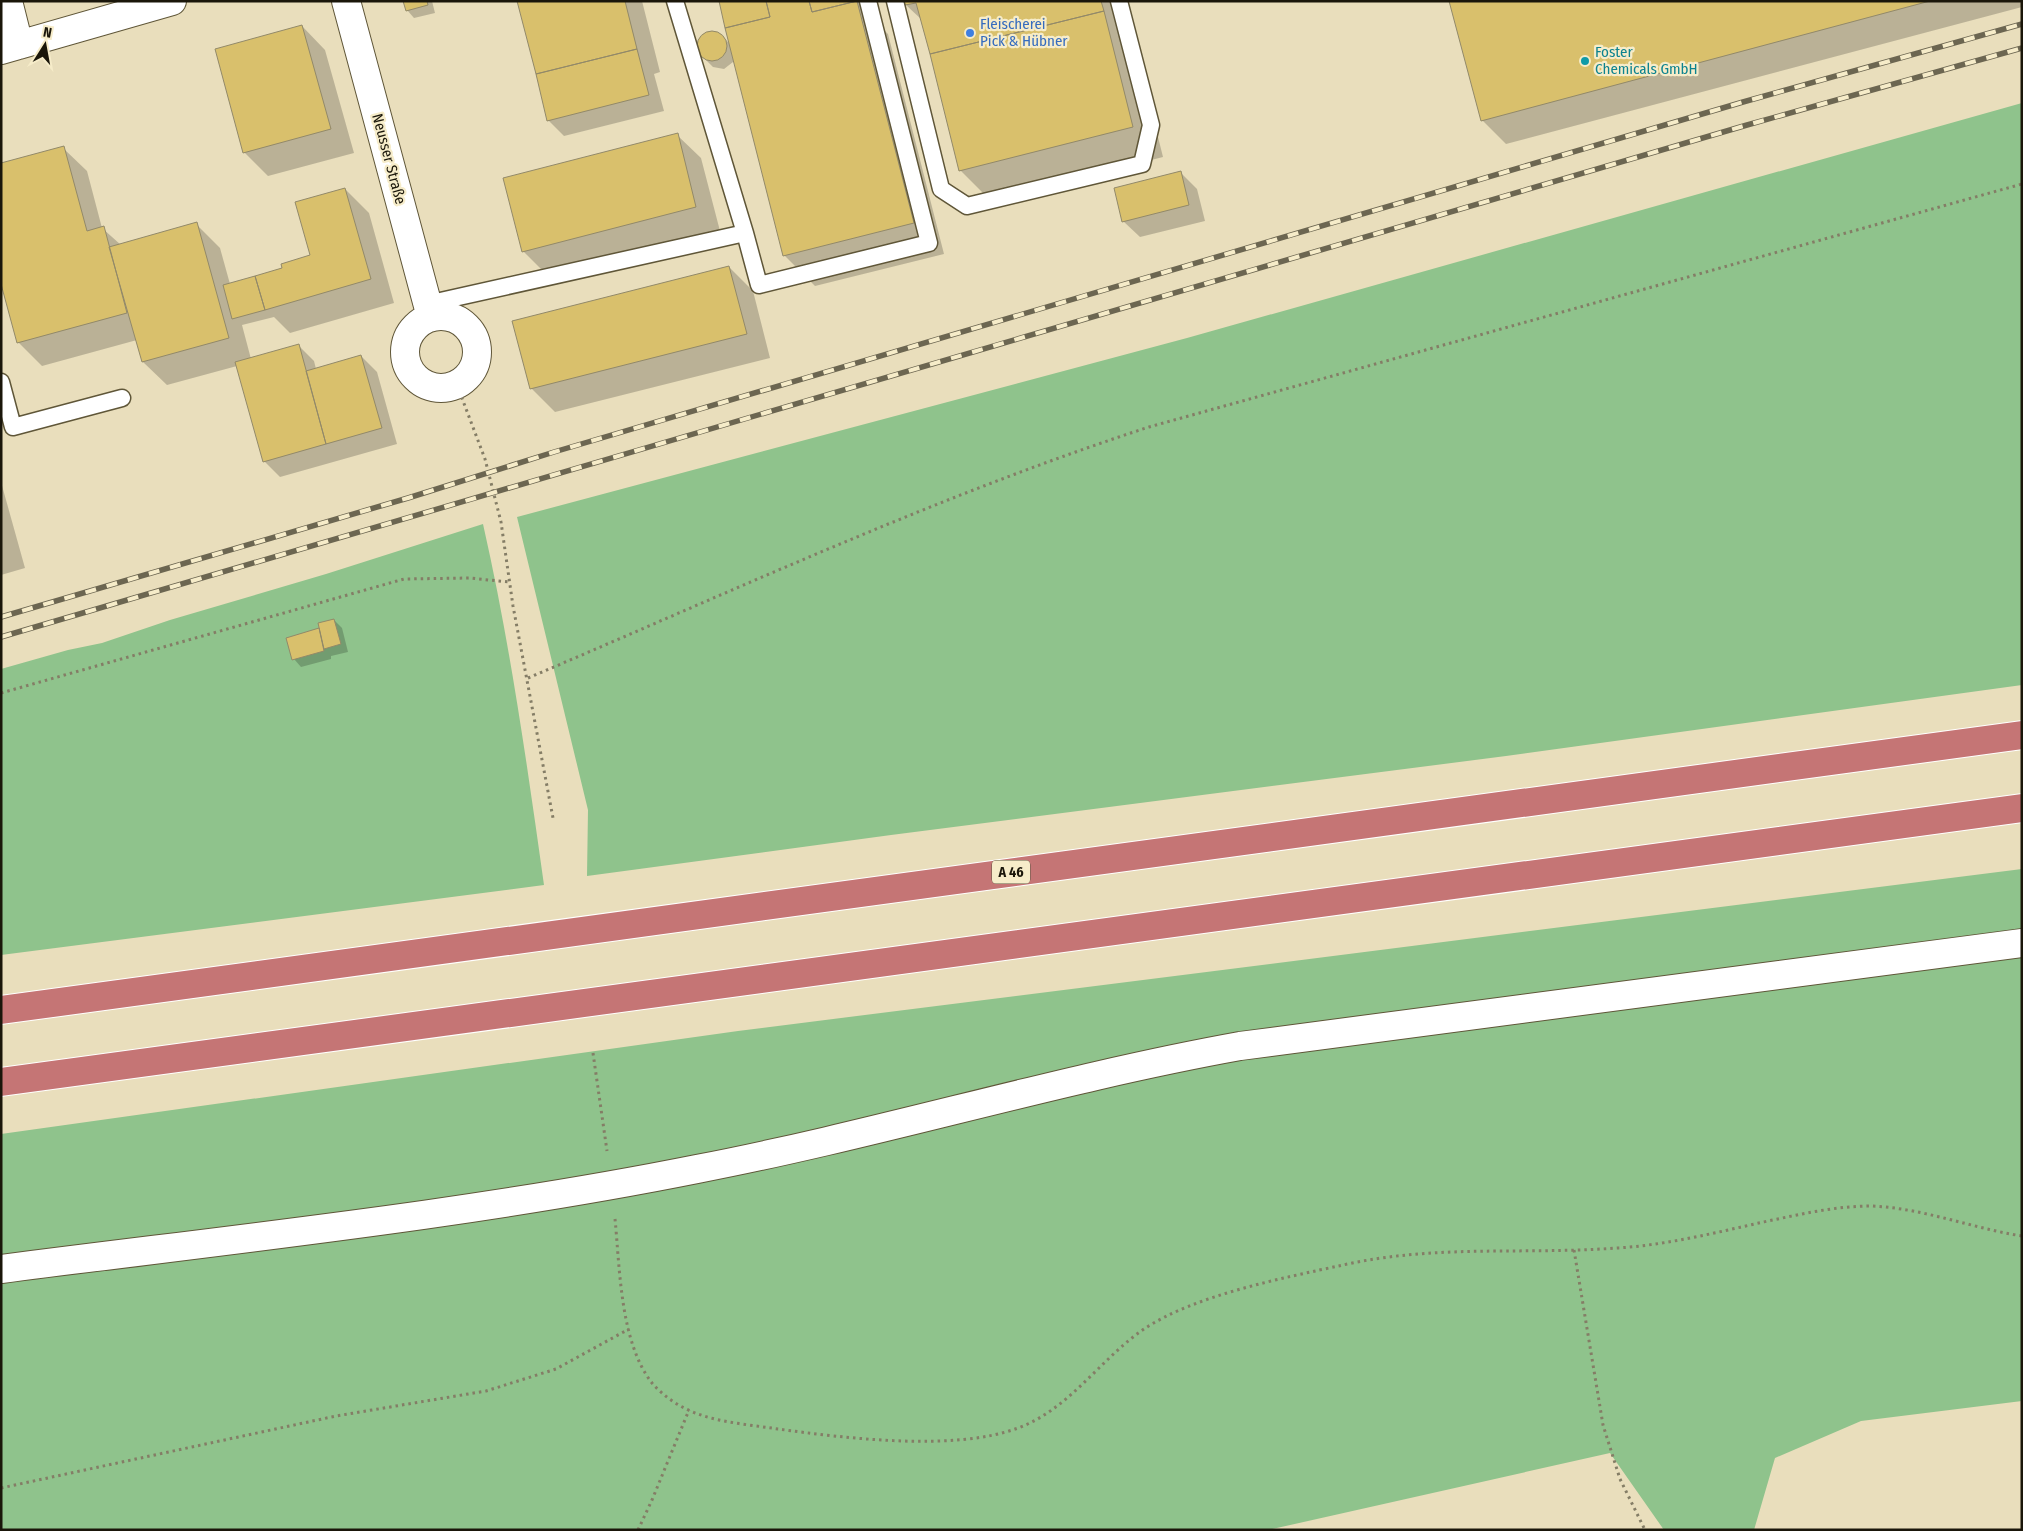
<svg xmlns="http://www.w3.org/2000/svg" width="2023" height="1531" font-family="'Fira Sans Condensed',sans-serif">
<rect width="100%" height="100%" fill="#e9debc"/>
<path fill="#8fc38c" d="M2022,103V685L1506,756L891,835L587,876L588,810L517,517L1187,338Z
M483,524C510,643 527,764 544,885L1,955V669L68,650L102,643L170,620L326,574Z
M2022,869V1401L1861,1421L1775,1458L1754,1530H1664L1610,1453L1268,1530H1V1134L738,1031Z"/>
<path fill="#0003" d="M404,1H432L435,13L414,18L407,10Z
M518,1H642L660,72L654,74L664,111L564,136L548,120Z
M720,1H868L873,19L888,34L944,254L815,286L784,255L734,56L733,62L724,69L713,67L700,54L698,49L700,38L709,32L720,34L731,45Z
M906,1H1124L1163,157L991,201L960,170L922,20L906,5Z
M1450,1H2022V7L1506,144L1482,120Z
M302,26L325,50L354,153L268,176L244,152Z
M677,135L701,158L720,231L547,275L523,251Z
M63,148L87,171L102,228L121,245L196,224L220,248L230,284L284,269L312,256L345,189L369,213L394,303L290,333L274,317L242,325L251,359L298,345L314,361L316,369L361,356L377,372L397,444L280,477L264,461L237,366L167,385L143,362L137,340L42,366L19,343L1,279Z
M1181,173L1197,189L1205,221L1140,237L1123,221Z
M729,267L753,291L770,358L555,412L531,388Z
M1,482L25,568L1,575Z
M334,620L342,628L348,652L331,656V659L301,667L294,659L288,638L320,629Z"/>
<path fill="#d9c06c" stroke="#928969" d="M403,1H427L428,5L406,11Z
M517,1H625L637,49L536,74Z
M719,1H766L770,17L725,28Z
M766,1H809L812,12L857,1L914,223L783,256L725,28L770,17Z
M809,1H857L812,12Z
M904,1H1101L1104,11L930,54L916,3L905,5Z
M1449,1H1930L1481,121Z
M1104,11L1133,127L959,171L930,54Z
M302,25L331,129L243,153L215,49Z
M697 46a15 15 0 1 1 30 0a15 15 0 1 1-30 0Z
M637,49L649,95L547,121L536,74Z
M678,133L696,207L522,252L503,178Z
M64,146L87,231L104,226L127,313L17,343L1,284V163Z
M1181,171L1189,205L1122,222L1114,188Z
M345,188L371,279L265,310L255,276L282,268L281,264L310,255L295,202Z
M197,222L229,338L142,362L109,247Z
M729,266L747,334L530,389L512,321Z
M255,276L265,310L232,319L223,285Z
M299,344L326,444L263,462L235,362Z
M361,355L382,428L326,444L306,371Z
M334,619L341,644L324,649L318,623Z
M319,628L324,651L292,660L286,638Z"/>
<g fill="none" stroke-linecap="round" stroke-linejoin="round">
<defs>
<path id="lane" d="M895,1L941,189L967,206L1142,164L1151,125L1119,1
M745,233L759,285L929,243L868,1
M427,304L745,233L675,1
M1,382L13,427L122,398"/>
<path id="street" d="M8,1L19,45
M346,1L431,317
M1,50L172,1
M405 352a36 36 0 1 1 72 0a36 36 0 1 1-72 0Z
M1,1269C233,1239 467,1215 697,1169C879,1134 1057,1079 1240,1046L2022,943"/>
<path id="highway" d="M1,1010L2022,735
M1,1082L2022,808"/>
</defs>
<use href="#lane" stroke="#5f5638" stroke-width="19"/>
<use href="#street" stroke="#5f5638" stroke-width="30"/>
<use href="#highway" stroke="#fff" stroke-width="30"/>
<path stroke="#847d66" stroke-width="3" stroke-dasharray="2.5 4" stroke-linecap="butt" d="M457,385L485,459L501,522L513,606L553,818
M528,678C733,591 937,496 1149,427L2022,184
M1,693L404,579L469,578L509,582
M593,1053L607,1151
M615,1219C620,1269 620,1342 652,1383C664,1397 681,1408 698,1414C723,1423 752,1425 778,1429C845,1438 954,1452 1018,1428C1070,1409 1100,1359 1144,1329C1195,1295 1283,1278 1343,1265C1437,1244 1523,1255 1617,1248C1668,1245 1718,1232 1768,1221C1802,1214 1836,1206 1871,1206C1923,1208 1971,1228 2022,1236
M1574,1250L1603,1425L1620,1479L1645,1530
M1,1488L336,1416L486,1391L556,1369L629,1329
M638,1530L652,1500L689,1410"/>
<use href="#lane" stroke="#fff" stroke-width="16"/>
<use href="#street" stroke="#fff" stroke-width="28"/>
<use href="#highway" stroke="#c57575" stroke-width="28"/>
<defs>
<path id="rail" d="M1,617L408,498L554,452L1743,102L2022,24
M1,637L1747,125L2022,48"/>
</defs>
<use href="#rail" stroke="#6c6651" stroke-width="5.5"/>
<use href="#rail" stroke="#f6ecc9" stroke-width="4" stroke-dasharray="11" stroke-linecap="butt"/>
</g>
<circle fill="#3f7fe0" stroke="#f6ecc9" stroke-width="2" cx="970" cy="33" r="5"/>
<circle fill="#0f9aa8" stroke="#f6ecc9" stroke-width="2" cx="1585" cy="61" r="5"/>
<g text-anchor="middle" stroke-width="4.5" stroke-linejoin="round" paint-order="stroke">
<rect fill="#f6ecc9" stroke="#5c5643" stroke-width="1" x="992" y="860.5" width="38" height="23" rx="4"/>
<g font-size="14" font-weight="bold" fill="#1a160a">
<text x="1011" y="877">A 46</text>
</g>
<g font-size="15" fill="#366cbe" stroke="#f6ecc9" text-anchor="start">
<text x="980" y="29">Fleischerei<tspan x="980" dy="17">Pick &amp; Hübner</tspan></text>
</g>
<g font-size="15" fill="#0d838f" stroke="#f6ecc9" text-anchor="start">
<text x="1595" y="57">Foster<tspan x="1595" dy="17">Chemicals GmbH</tspan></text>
</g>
<g font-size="15" fill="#1a160a" stroke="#f6ecc9">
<text transform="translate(389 159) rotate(75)" y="5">Neusser Straße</text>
</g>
</g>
<rect width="2023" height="1531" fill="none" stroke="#1a160a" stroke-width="5"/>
<g transform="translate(45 45) rotate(11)" stroke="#f6ecc9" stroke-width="4" paint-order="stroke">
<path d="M0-4L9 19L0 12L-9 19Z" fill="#1a160a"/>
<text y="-8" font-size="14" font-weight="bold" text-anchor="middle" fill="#1a160a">N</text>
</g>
</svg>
